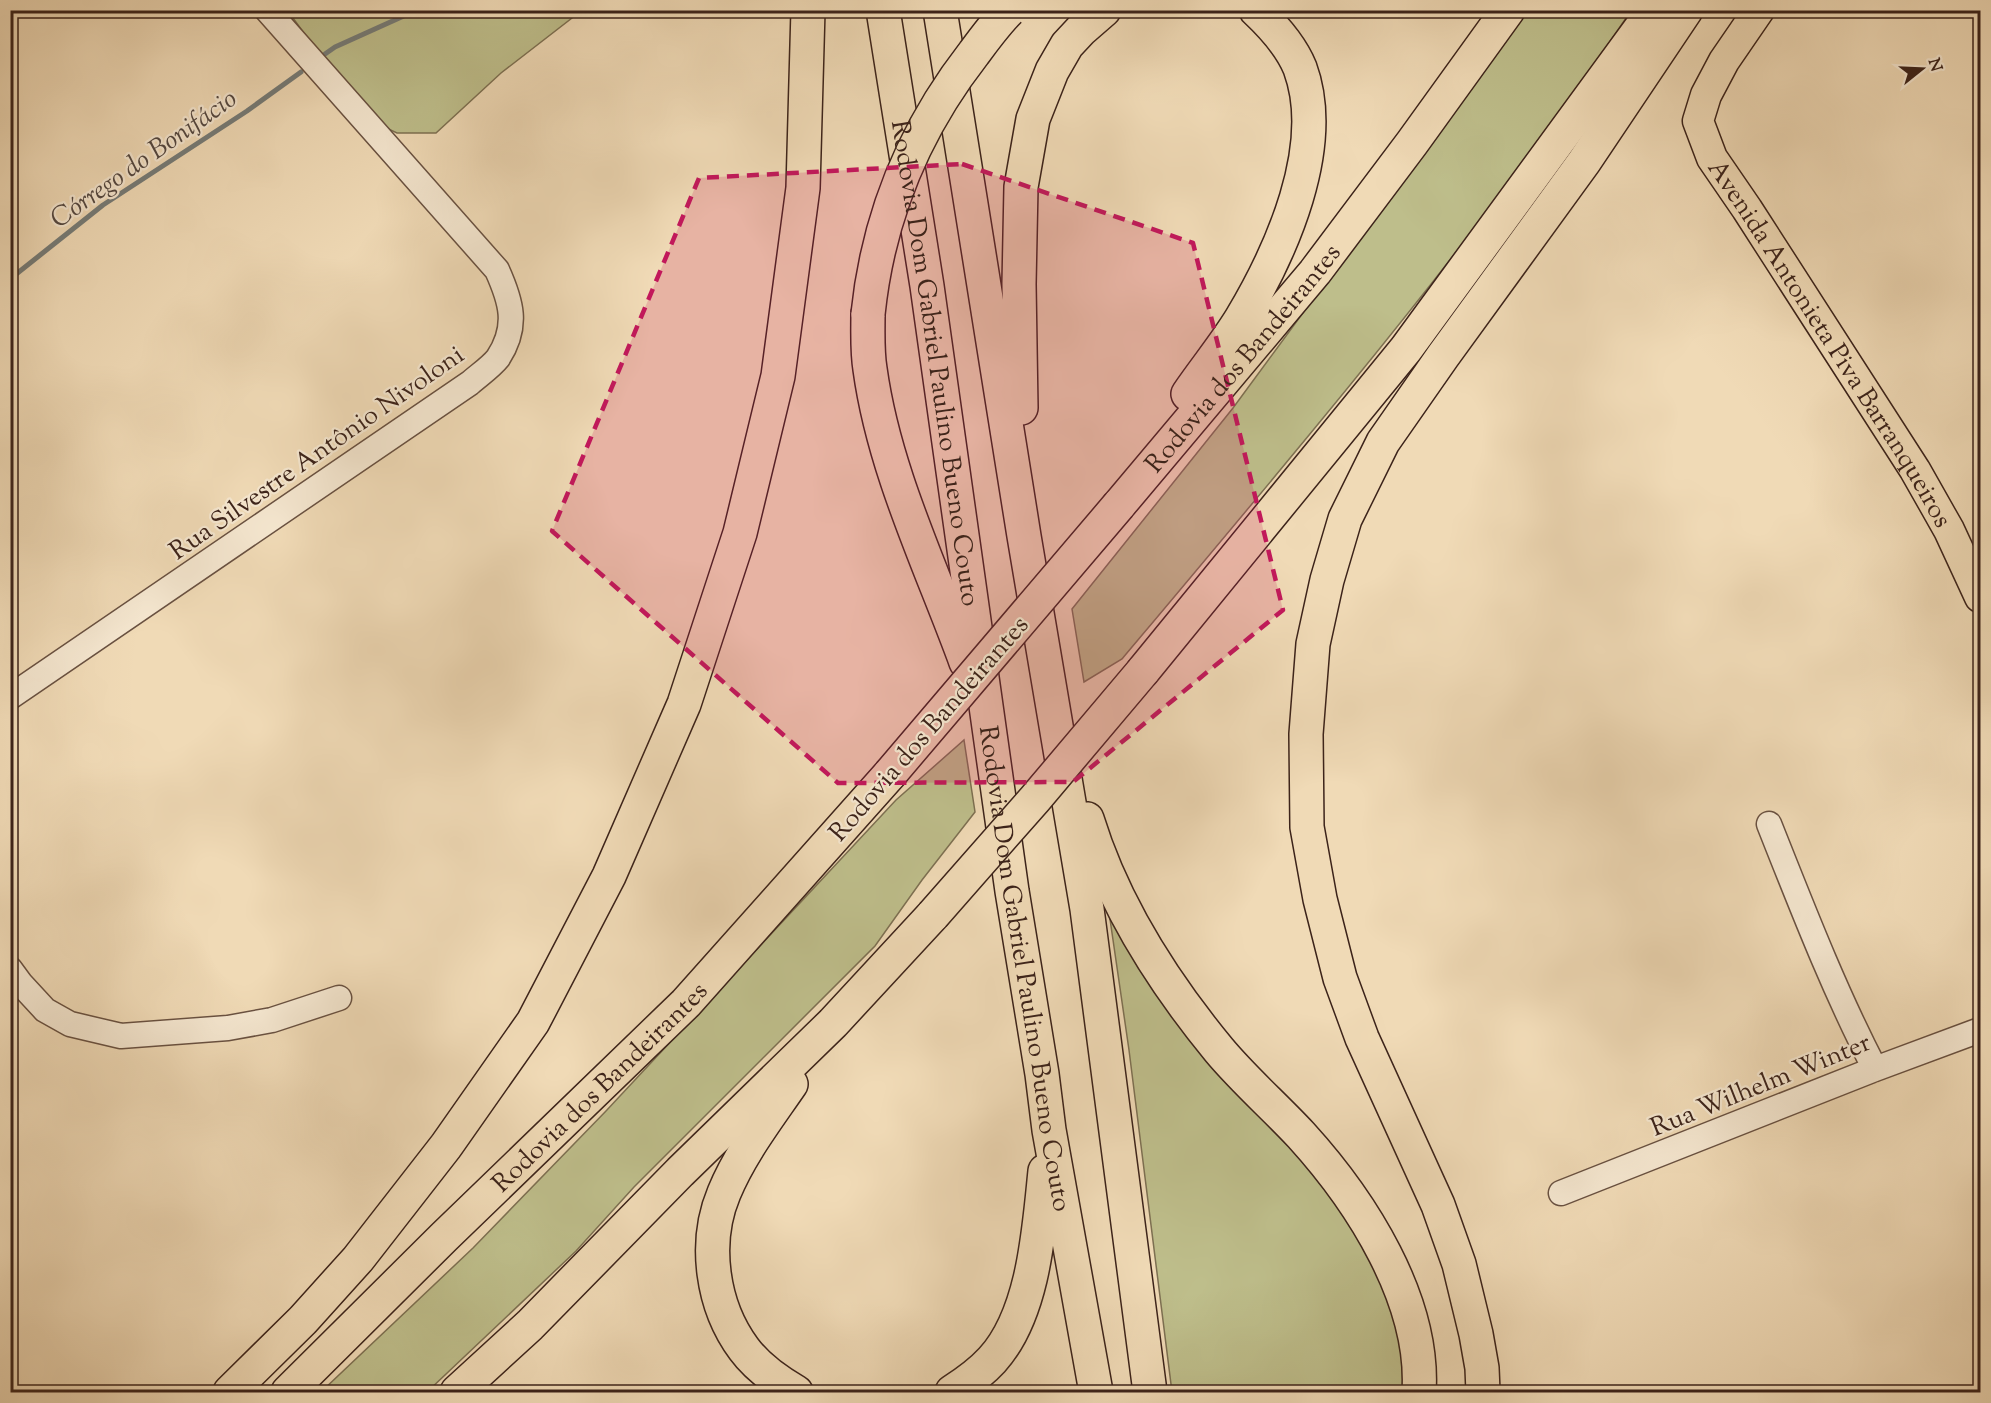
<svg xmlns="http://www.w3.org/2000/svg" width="1991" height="1403" font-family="'Sorts Mill Goudy',serif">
<rect width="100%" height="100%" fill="#f0dab6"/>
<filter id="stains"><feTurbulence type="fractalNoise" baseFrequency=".00333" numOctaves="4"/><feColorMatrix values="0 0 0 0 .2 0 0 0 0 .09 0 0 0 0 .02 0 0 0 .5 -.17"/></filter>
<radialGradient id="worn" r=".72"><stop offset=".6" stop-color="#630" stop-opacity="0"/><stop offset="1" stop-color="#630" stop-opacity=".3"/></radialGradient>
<path fill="#bebe8b" stroke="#7d7052" stroke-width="1.5" d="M290,11H581L501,73L436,133H397L367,119L290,14Z
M1525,11H1631C1605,48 1581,86 1554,123C1418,308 1270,483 1122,659L1084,682L1072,609L1233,408Z
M964,740L975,812L922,880L875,946L634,1187L576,1251L427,1392H321L473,1248L606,1111L896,800Z
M1103,871L1371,1235L1413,1392H1172L1129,1050Z"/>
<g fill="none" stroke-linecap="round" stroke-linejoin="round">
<path stroke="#767c78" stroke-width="5" d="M325,54L335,47L417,10
M10,279L103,205L247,111L301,72"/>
<defs>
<path id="minor" d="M10,697L470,383C479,375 491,367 498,358C519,326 511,301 497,270L267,10
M1769,824C1802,907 1834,990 1875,1069
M10,969L21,984L45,1010L70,1024L121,1036L228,1028L272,1020L339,998
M1561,1193L1875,1069L1980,1030"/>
<g id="major">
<path id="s1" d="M1759,10L1724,61L1706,95L1698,121L1712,158L1747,209L1915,470L1949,530L1980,597"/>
</g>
<g id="highway">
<path id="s2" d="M883,10L927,286L1012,891L1042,1074L1049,1130L1096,1392"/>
<path d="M940,10L1024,536L1087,909L1150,1392"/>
<path d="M868,314C868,332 867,351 870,369C884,471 931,566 966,662"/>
<path d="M1188,394C1205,369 1225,345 1241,319C1281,252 1329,147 1300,68C1291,46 1273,26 1256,10"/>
<path d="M1021,408L1019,284L1021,187L1033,119L1052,71L1067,45L1081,30L1104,10"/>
<path id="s3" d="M1119,505L1315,272L1412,143L1508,10"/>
<path d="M1143,671L1406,349L1654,10"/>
<path d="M1087,819C1113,904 1163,982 1219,1050C1244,1080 1274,1106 1301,1135C1361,1201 1425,1300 1419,1392"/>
<path d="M791,1084C767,1119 740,1154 724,1193C703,1243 712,1306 744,1349C758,1368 777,1381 796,1392"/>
<path d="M230,1392L303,1320L358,1259L446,1146L533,1022L609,876L684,704L740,533L778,376L803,188L808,10"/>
<path id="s4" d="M288,1392L444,1237L686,1003L890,774"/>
<path d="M457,1392L530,1325L680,1172L833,1023L933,915"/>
<path d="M952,1392C966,1383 981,1372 992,1360C1034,1314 1039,1230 1045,1171"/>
<path d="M1483,1392L1482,1368L1476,1334L1459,1264L1438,1205L1362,1038L1340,978L1320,899L1307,827L1306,734L1313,644L1327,580L1345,519L1383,442L1443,356L1584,162L1686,10"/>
</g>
</defs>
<use href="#minor" stroke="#695141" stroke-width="27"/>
<use href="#major" stroke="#3c231a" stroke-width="33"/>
<use href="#highway" stroke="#3c231a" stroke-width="36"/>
<use href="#minor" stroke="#f5e7d0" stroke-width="24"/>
<use href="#major" stroke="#f0dab6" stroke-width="30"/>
<use href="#highway" stroke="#f0dab6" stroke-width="33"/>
<defs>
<path id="highway-bridge" d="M868,314C878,217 914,130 974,53C985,38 996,23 1009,10
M890,774L1119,505
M933,915L1035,799L1143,671"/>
</defs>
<use href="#highway-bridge" stroke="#3c231a" stroke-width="36" stroke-linecap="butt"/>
<use href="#highway-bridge" stroke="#f0dab6" stroke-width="33"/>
</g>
<path fill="#c2185b" fill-opacity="0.2" stroke="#c2185b" stroke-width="4.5" stroke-dasharray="12 8" stroke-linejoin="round" d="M962,164L1193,243L1283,610L1073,782L838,783L552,531L699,178Z"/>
<g text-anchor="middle" stroke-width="4.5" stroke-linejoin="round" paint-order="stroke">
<g font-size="26" fill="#3c231a" stroke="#f5e7d0">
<text dy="9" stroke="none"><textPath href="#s1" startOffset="387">Avenida Antonieta Piva Barranqueiros</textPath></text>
<text dy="9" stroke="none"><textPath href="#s3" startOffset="192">Rodovia dos Bandeirantes</textPath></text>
<text dy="9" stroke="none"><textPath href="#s2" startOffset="357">Rodovia Dom Gabriel Paulino Bueno Couto</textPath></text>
<text transform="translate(316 452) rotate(-35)" y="9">Rua Silvestre Antônio Nivoloni</text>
<text transform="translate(928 728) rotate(-49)" y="9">Rodovia dos Bandeirantes</text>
<text dy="9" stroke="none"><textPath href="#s2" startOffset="969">Rodovia Dom Gabriel Paulino Bueno Couto</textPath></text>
<text transform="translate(1760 1084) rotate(-22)" y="9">Rua Wilhelm Winter</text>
<text dy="9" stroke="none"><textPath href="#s4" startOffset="436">Rodovia dos Bandeirantes</textPath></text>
</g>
<g font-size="27" font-style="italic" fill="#544841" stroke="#f5e7d0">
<text transform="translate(143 158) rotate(-35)" y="9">Córrego do Bonifácio</text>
</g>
</g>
<rect width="1991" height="1403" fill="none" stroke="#f0dab6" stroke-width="36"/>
<rect x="12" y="12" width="1967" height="1379" fill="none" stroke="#3c231a" stroke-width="3"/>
<rect x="18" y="18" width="1955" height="1367" fill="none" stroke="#3c231a" stroke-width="1.5"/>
<g transform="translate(1922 69) rotate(72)" stroke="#f5e7d0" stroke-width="4.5" paint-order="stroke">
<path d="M0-4.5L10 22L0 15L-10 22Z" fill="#3c231a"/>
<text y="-9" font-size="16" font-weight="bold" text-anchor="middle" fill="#3c231a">N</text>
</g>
<rect width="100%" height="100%" filter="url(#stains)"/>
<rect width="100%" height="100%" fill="url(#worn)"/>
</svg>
